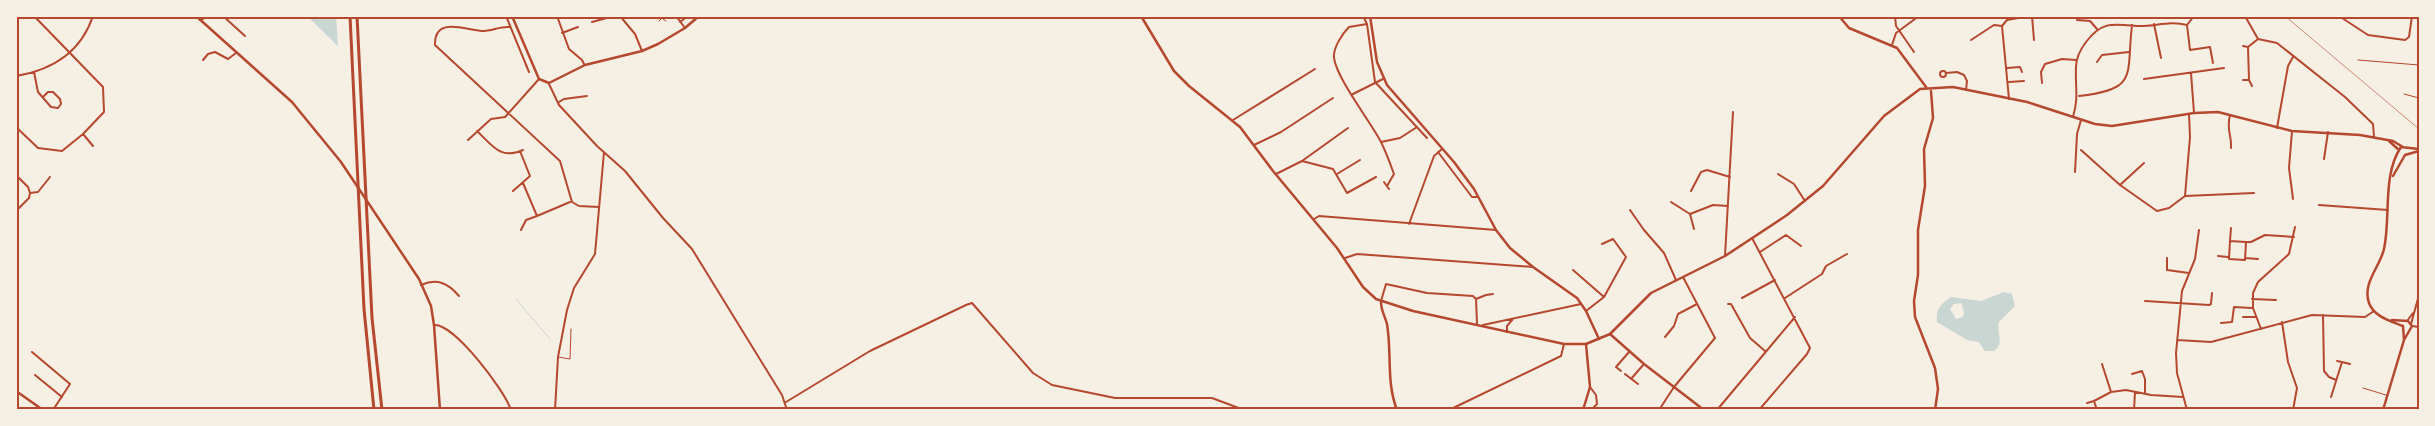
<svg xmlns="http://www.w3.org/2000/svg" width="2435" height="426" font-family="Figtree,sans-serif">
<rect width="100%" height="100%" fill="#f6efe4"/>
<path fill="#c9d6d2" fill-rule="evenodd" d="M307,16H336L338,46Z
M2004,292L2012,294L2015,306L1999,322C1996,332 2005,343 1994,351H1985L1979,342L1967,340L1937,322C1936,310 1939,305 1951,297L1981,301ZM1961,303L1964,312L1963,317L1956,319L1950,309L1954,304Z"/>
<g fill="none" stroke-linecap="round" stroke-linejoin="round">
<path stroke="#c9d6d2" stroke-width="1" d="M516,299L531,317
M532,318L550,339"/>
<path stroke="#b5482f" stroke-width="1" d="M663,19L666,21
M659,21L664,16
M2358,60L2419,65
M2404,94L2419,98
M558,357L570,359L571,329
M2363,388L2386,395"/>
<path stroke="#b5482f" stroke-width="2" d="M223,16L245,36
M506,16L529,72
M557,16L569,49L582,60L584,64
M620,16L635,34L642,51
M676,16L685,28
M1363,16L1367,24L1375,82L1427,138
M1895,16L1896,26L1914,52
M2032,16L2034,40
M2245,16L2258,39L2277,43L2345,97L2373,124L2374,137
M2339,16L2368,35L2405,40L2409,37L2412,16
M200,20L209,16
M2077,20L2090,21L2097,29
M592,22L614,16
M680,22L688,16
M1367,24L1349,27C1342,34 1333,48 1334,58C1337,79 1370,121 1381,142C1386,152 1390,163 1394,174L1387,186
M2154,24L2161,58
M2187,25L2194,16
M2002,26L2007,20L2030,16
M510,27C500,26 492,31 482,31C465,30 434,16 435,45L560,161L572,202L579,206L599,207
M562,33L578,27
M1971,40L1994,25L2002,26L2009,99
M1892,45L1896,33L1919,16
M2243,46L2248,47
M16,49H18
M203,60L208,54L215,52L228,59L236,53
M2097,62L2102,55L2129,52
M2007,68L2020,67L2022,72
M1940 74a3 3 0 1 1 6 0a3 3 0 1 1-6 0Z
M34,72L38,92L51,107L58,108L61,104L60,99L53,92H48L43,97
M1946,73L1957,72L1964,75L1967,81L1966,90
M2191,73L2194,113
M16,76C52,70 81,52 93,16
M2144,79L2224,68
M2243,80H2249
M2009,82L2024,81
M2042,83L2041,72L2045,64L2062,59L2076,60
M549,84L559,105L597,146L625,171L663,218L692,249L782,395L787,410
M2252,86L2249,80L2248,47L2258,39
M1353,94L1383,79
M2079,96C2139,89 2126,76 2132,25
M559,102L564,99L587,96
M2230,115C2226,131 2232,134 2231,148
M2073,117C2079,97 2075,87 2076,67C2076,57 2080,50 2086,42C2102,21 2112,24 2137,26C2154,27 2169,20 2187,25L2190,50L2210,47L2213,63
M1233,120L1315,69
M16,127L38,148L62,151L83,134L104,112L103,87L34,16
M2277,128L2288,66L2293,57
M477,131C493,146 500,160 523,150
M2292,131L2289,168L2293,199
M83,134L93,146
M468,140L491,119L505,117L539,79
M1381,142L1400,138L1417,127
M1254,145L1281,132L1333,98
M2081,150L2120,185L2157,211L2169,208L2185,196L2254,193
M1438,152L1472,197H1478
M2324,159L2328,132
M1302,161L1333,169L1347,193L1376,177
M2075,172L2077,134L2081,120
M1276,174L1302,161L1348,128
M1337,174L1360,160
M1778,174L1794,184L1805,201
M16,175L28,187L30,193
M1384,182L1389,189
M523,183L537,216L570,202
M2120,185L2144,163
M513,191L530,176L520,151
M1691,191L1701,172L1707,170L1730,177
M2185,196L2190,137L2189,114
M1671,202L1690,214L1713,205L1728,206
M2319,205L2388,210
M1630,210L1644,230L1664,253L1676,280
M16,211L29,198L30,193L38,192L50,177
M1690,214L1694,229
M1314,219L1319,216L1496,230
M1409,224L1434,156L1442,149
M521,230L526,220L537,216
M1752,238L1810,348L1807,354L1759,410
M2230,241L2231,228
M2246,242L2230,241L2229,259L2245,260L2246,242H2251L2265,235L2294,237
M1760,252L1786,235L1801,246
M1725,256L1733,112
M2218,256L2228,257
M1345,258L1357,254L1533,267
M2167,258V270L2189,273
M2245,258L2258,259
M1573,270L1604,297
M421,285C437,278 448,283 459,296
M1742,298L1775,280
M1785,298L1822,274L1826,266L1847,254
M1476,299L1477,324
M1476,299L1486,295L1493,294
M2252,299L2276,300
M1381,301L1386,284L1427,293L1473,296L1476,299
M2145,301L2209,305L2211,304L2212,293
M1728,304H1731L1750,338L1765,351
M1586,311L1604,297L1626,257L1613,239L1602,244
M2323,315L2324,371L2329,377L2336,380
M2243,317H2256
M2407,321L2413,313
M2282,322L2288,362L2297,388L2293,410
M2221,323L2232,322L2234,307L2252,308
M2411,324L2419,295
M434,325C454,323 505,391 511,410
M1483,325L1581,304
M2412,326L2419,327
M2261,329L2253,308V293L2258,282L2289,254L2295,227
M1507,332V326L1513,319
M1665,337L1674,326L1678,314L1697,304
M2177,340L2211,342L2312,315L2365,317L2374,311
M32,352L70,384L53,410
M2342,362L2350,364
M2102,364L2111,392
M1621,371L1616,367L1629,352
M1625,374L1638,384
M2132,374L2142,371L2145,379V394
M35,375L62,397
M1631,379L1644,364
M1590,387L1596,395L1597,404L1591,410
M2331,397L2342,362L2337,361
M786,402L870,351L966,305L972,303L1033,373L1052,385L1115,398H1212L1244,410
M2087,403L2094,401
M555,410L558,357L567,310L574,288L595,254L604,152
M1449,410L1561,356L1564,344
M1659,410L1674,387L1715,338L1683,277
M1717,410L1795,317
M2097,410L2094,401L2111,392L2126,390L2151,395L2183,397
M2134,410L2135,392
M2187,410L2177,373L2176,353L2182,291L2195,259L2199,230"/>
<path stroke="#b5482f" stroke-width="2.5" d="M196,16L292,102L341,162L419,279L431,306L434,325L440,410
M1370,16L1377,62L1387,85L1454,162L1474,189L1496,230L1510,248L1533,267L1577,298L1586,311L1599,339
M1839,16L1849,28L1897,48L1926,87
M1931,91L1933,118L1924,149L1925,186L1918,230V275L1914,301L1915,317L1935,368L1938,389L1935,410
M1381,302C1381,311 1385,316 1387,324C1392,353 1386,382 1397,410
M1610,334L1644,364L1704,410
M16,391L43,410
M1583,410L1590,387L1586,344"/>
<path stroke="#b5482f" stroke-width="2.5" d="M512,16L539,79L549,83L585,65L642,51L658,44L685,28L699,16
M1141,16L1174,71L1189,86L1240,127L1273,171L1337,248L1363,287L1376,299L1413,311L1564,344H1586L1610,334L1651,293L1725,256L1787,215L1823,186L1884,116L1920,89L1953,87L2027,102L2095,124L2112,126L2194,113L2218,112L2292,131L2360,135L2393,141L2403,147
M2389,141L2399,150
M2393,176L2405,155L2419,151
M2403,326C2391,321 2374,317 2369,303C2362,283 2380,267 2384,249C2391,217 2382,175 2401,147L2419,149
M2403,326L2404,340
M2383,410L2404,340L2412,326L2408,321L2392,320"/>
<path stroke="#b5482f" stroke-width="3" d="M350,16L364,309L374,410
M357,16L372,318L382,410"/>
<path stroke="#cf8b77" stroke-width="1" d="M2285,16L2419,129"/>
</g>
<rect width="2435" height="426" fill="none" stroke="#f6efe4" stroke-width="35"/>
<rect x="18" y="18" width="2400" height="390" fill="none" stroke="#b5482f" stroke-width="2"/>
</svg>
